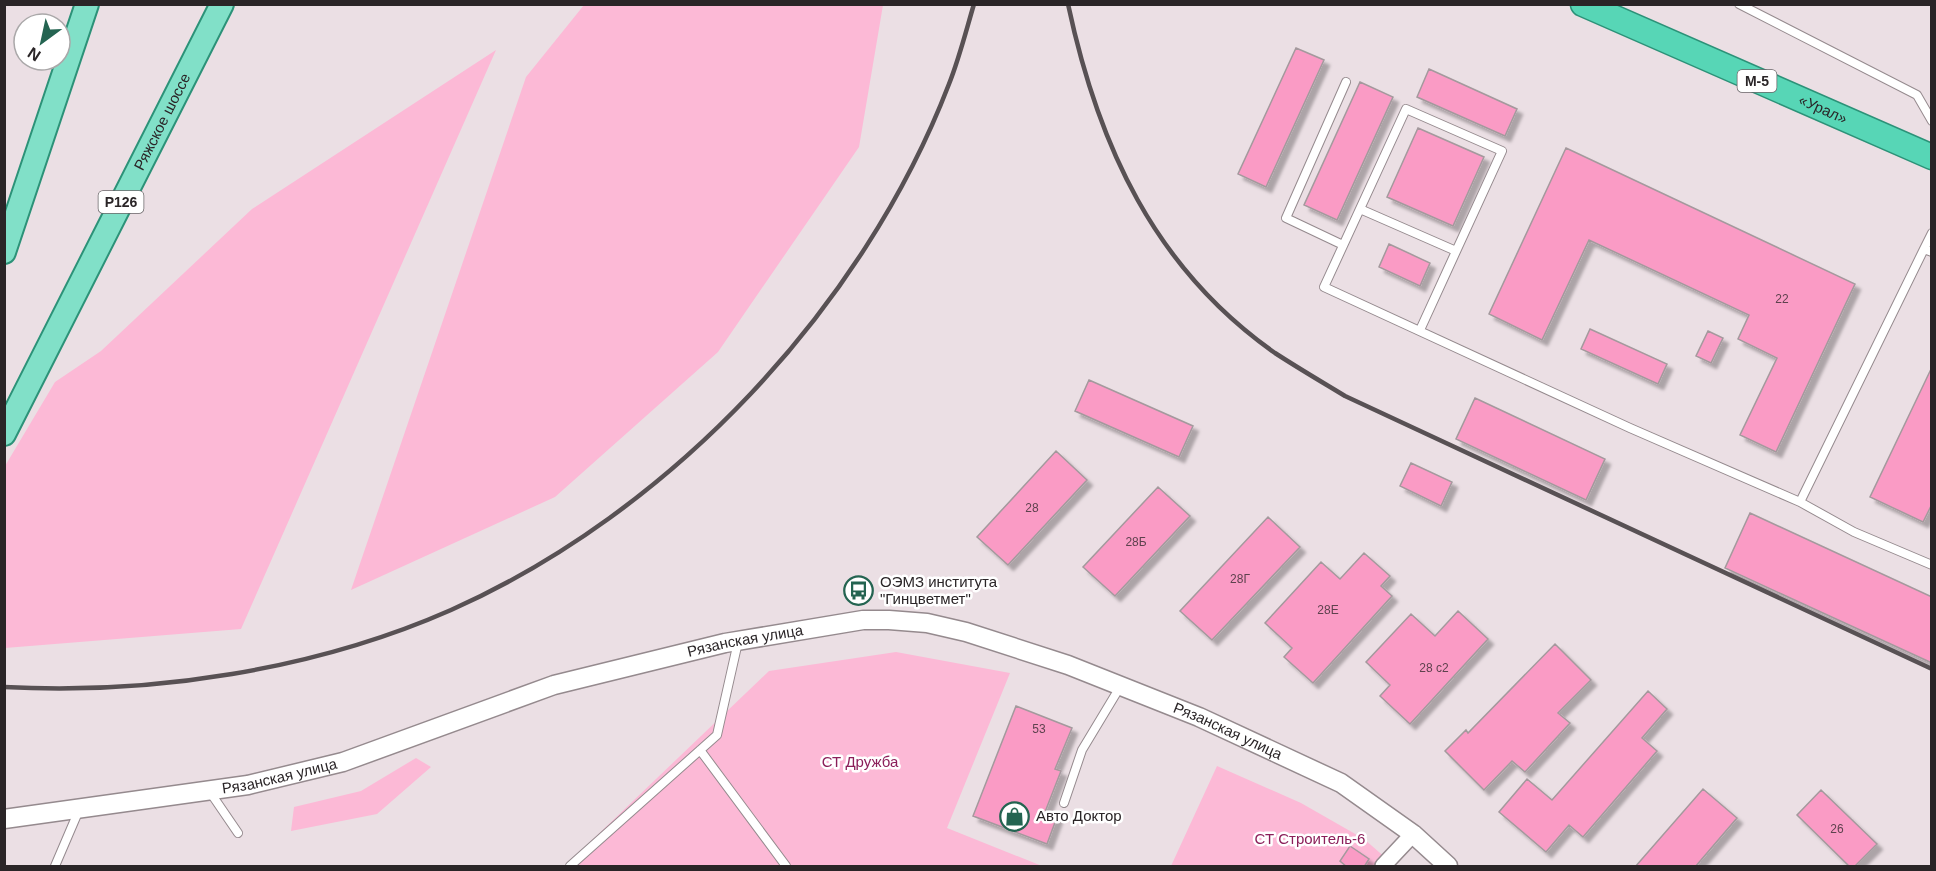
<svg xmlns="http://www.w3.org/2000/svg" width="1936" height="871" font-family="Arial,sans-serif">
<defs>
<filter id="shadow"><feDropShadow dx="5.5" dy="5.5" stdDeviation="1.5" flood-color="#0004"/></filter>
</defs>
<rect width="100%" height="100%" fill="#ebdfe4"/>
<path fill="#fcb9d6" d="M584,5H883L859,147L718,352L555,497L351,590L526,77Z
M496,50L241,629L5,648V466L55,382L101,351L252,209Z
M896,652L1010,673L947,828L1042,866H565L769,671Z
M416,758L431,767L377,814L291,831L294,807L361,791Z
M1217,766L1301,803L1364,839L1395,866H1171Z"/>
<path fill="#fa9bc5" stroke="#a4999d" stroke-width="1.5" filter="url(#shadow)" d="M1296,48L1324,60L1266,187L1238,174Z
M1429,69L1517,109L1505,136L1417,97Z
M1360,82L1393,97L1337,220L1304,205Z
M1418,128L1484,157L1453,226L1387,197Z
M1566,148L1855,284L1776,452L1740,435L1777,358L1738,339L1749,315L1589,240L1542,340L1489,314Z
M1389,244L1430,263L1420,286L1379,267Z
M1590,329L1667,364L1658,384L1581,349Z
M1708,331L1723,338L1711,363L1696,356Z
M1932,367V504L1923,522L1870,497Z
M1089,380L1193,426L1179,457L1075,411Z
M1475,398L1605,459L1586,500L1456,439Z
M1056,451L1087,480L1008,565L977,537Z
M1411,463L1452,482L1441,506L1400,486Z
M1158,487L1190,516L1115,596L1083,567Z
M1750,513L1932,597V663L1725,568Z
M1268,517L1300,547L1212,640L1180,611Z
M1364,553L1390,576L1381,586L1392,596L1313,683L1284,657L1292,648L1265,623L1321,562L1340,579Z
M1458,611L1488,639L1410,724L1380,696L1390,685L1366,662L1411,614L1435,636Z
M1555,644L1591,680L1558,713L1570,723L1525,772L1512,761L1484,790L1445,751L1466,730L1468,733Z
M1648,691L1667,709L1642,738L1657,751L1583,837L1569,825L1546,852L1499,812L1527,779L1552,800Z
M1016,706L1072,728L1055,769L1061,771L1045,812L1057,817L1047,844L973,816Z
M1703,789L1737,818L1695,867H1635Z
M1821,790L1877,844L1854,867H1850L1797,815Z
M1350,846L1369,859L1364,867H1347L1340,861Z"/>
<g fill="none" stroke-linecap="round" stroke-linejoin="round">
<defs>
<path id="service" d="M1739,4L1917,95L1932,121
M1360,209L1456,251
M1932,233L1924,249L1932,252
M1343,245L1286,218L1346,82
M1420,330L1502,151L1406,109L1324,287L1630,428L1800,502L1854,532L1932,565
M1800,502L1924,249
M700,750L786,866
M210,792L238,833
M1064,803L1082,750L1120,687
M55,866L79,810
M570,866L717,735L738,642"/>
<path id="minor" d="M1383,866L1413,834"/>
<g id="tertiary">
<path id="s1" d="M4,819L248,785L343,762L554,685L725,643L863,620H889L927,623L966,632L1068,665L1199,717L1341,783L1413,834L1448,866"/>
</g>
<g id="primary">
<path d="M4,252L87,4"/>
<path id="s2" d="M4,434L222,4"/>
</g>
<g id="trunk">
<path id="s3" d="M1583,4L1932,157"/>
</g>
</defs>
<use href="#service" stroke="#958a8e" stroke-width="10"/>
<use href="#minor" stroke="#958a8e" stroke-width="18"/>
<use href="#tertiary" stroke="#958a8e" stroke-width="21"/>
<use href="#primary" stroke="#2c9278" stroke-width="26"/>
<use href="#trunk" stroke="#2c9278" stroke-width="27"/>
<use href="#service" stroke="#fff" stroke-width="8"/>
<use href="#minor" stroke="#fff" stroke-width="15"/>
<use href="#tertiary" stroke="#fff" stroke-width="18"/>
<use href="#primary" stroke="#81e0c8" stroke-width="22"/>
<use href="#trunk" stroke="#57d6b6" stroke-width="24"/>
<path stroke="#585154" stroke-width="4.5" d="M1068,4C1098,145 1154,268 1275,353C1298,368 1322,382 1345,396L1932,669
M4,687C152,695 315,670 451,610C671,512 863,308 949,84C959,59 966,31 974,4"/>
</g>
<defs>
<symbol id="bus-ring" viewBox="-11 -11 22 22"><circle r="9.5" fill="#fff" stroke="#246451" stroke-width="1.5"/><path d="M-5-6H5V4H4V6H2V4H-2V6H-4V4H-5ZM-3.5-4V0h7V-4ZM-3.5 1.2v1.5H-2V1.2ZM2 1.2v1.5H3.5V1.2Z" fill="#246451"/></symbol>
<symbol id="shop-ring" viewBox="-11 -11 22 22"><circle r="9.5" fill="#fff" stroke="#246451" stroke-width="1.5"/><path d="M-5-2.5h2.3a2.7 3.5 0 0 1 5.4 0H5L5.5 6h-11ZM-1.5-2.5h3a1.5 2.3 0 0 0-3 0Z" fill="#246451"/></symbol>
</defs>
<g fill-rule="evenodd">
<use href="#bus-ring" x="842" y="574" width="33" height="33"/>
<use href="#shop-ring" x="998" y="800" width="33" height="33"/>
</g>
<g text-anchor="middle" stroke-width="5" stroke-linejoin="round" paint-order="stroke">
<g font-size="12" fill="#5e424e">
<text x="1782" y="303">22</text>
<text x="1032" y="512">28</text>
<text x="1136" y="546">28Б</text>
<text x="1240" y="583">28Г</text>
<text x="1328" y="614">28Е</text>
<text x="1434" y="672">28 с2</text>
<text x="1039" y="733">53</text>
<text x="1837" y="833">26</text>
</g>
<g fill="#fff" stroke="#6a6668" stroke-width="1.5">
<rect x="1737.5" y="70" width="39" height="22" rx="4.5"/>
<rect x="98.5" y="191" width="45" height="22" rx="4.5"/>
</g>
<g font-size="14" font-weight="bold" fill="#2a2527">
<text x="1757" y="86">М-5</text>
<text x="121" y="207">Р126</text>
</g>
<g font-size="15" fill="#2a2527" stroke="#fff">
<text dy="5" stroke="none"><textPath href="#s3" startOffset="262">«Урал»</textPath></text>
<text dy="5" stroke="none"><textPath href="#s2" startOffset="350">Ряжское шоссе</textPath></text>
<text dy="5" stroke="none"><textPath href="#s1" startOffset="765">Рязанская улица</textPath></text>
<text dy="5" stroke="none"><textPath href="#s1" startOffset="1269">Рязанская улица</textPath></text>
<text dy="5" stroke="none"><textPath href="#s1" startOffset="279">Рязанская улица</textPath></text>
</g>
<g font-size="15" fill="#2a2527" stroke="#fff" text-anchor="start">
<text x="880" y="587">ОЭМЗ института<tspan x="880" dy="17">"Гинцветмет"</tspan></text>
<text x="1036" y="821">Авто Доктор</text>
</g>
<g font-size="15" fill="#8b1f5a" stroke="#fff">
<text x="860" y="767">СТ Дружба</text>
<text x="1310" y="844">СТ Строитель-6</text>
</g>
</g>
<rect width="1936" height="871" fill="none" stroke="#2a2527" stroke-width="12"/>
<g transform="translate(42 42) rotate(213)"><circle r="28" fill="#ffffff" stroke="#aaa8a9" stroke-width="1.5"/>
<path d="M0-4.5L10 22L0 15L-10 22Z" fill="#246451"/>
<text y="-9" font-size="16" font-weight="bold" text-anchor="middle" fill="#2a2527">N</text>
</g>
</svg>
